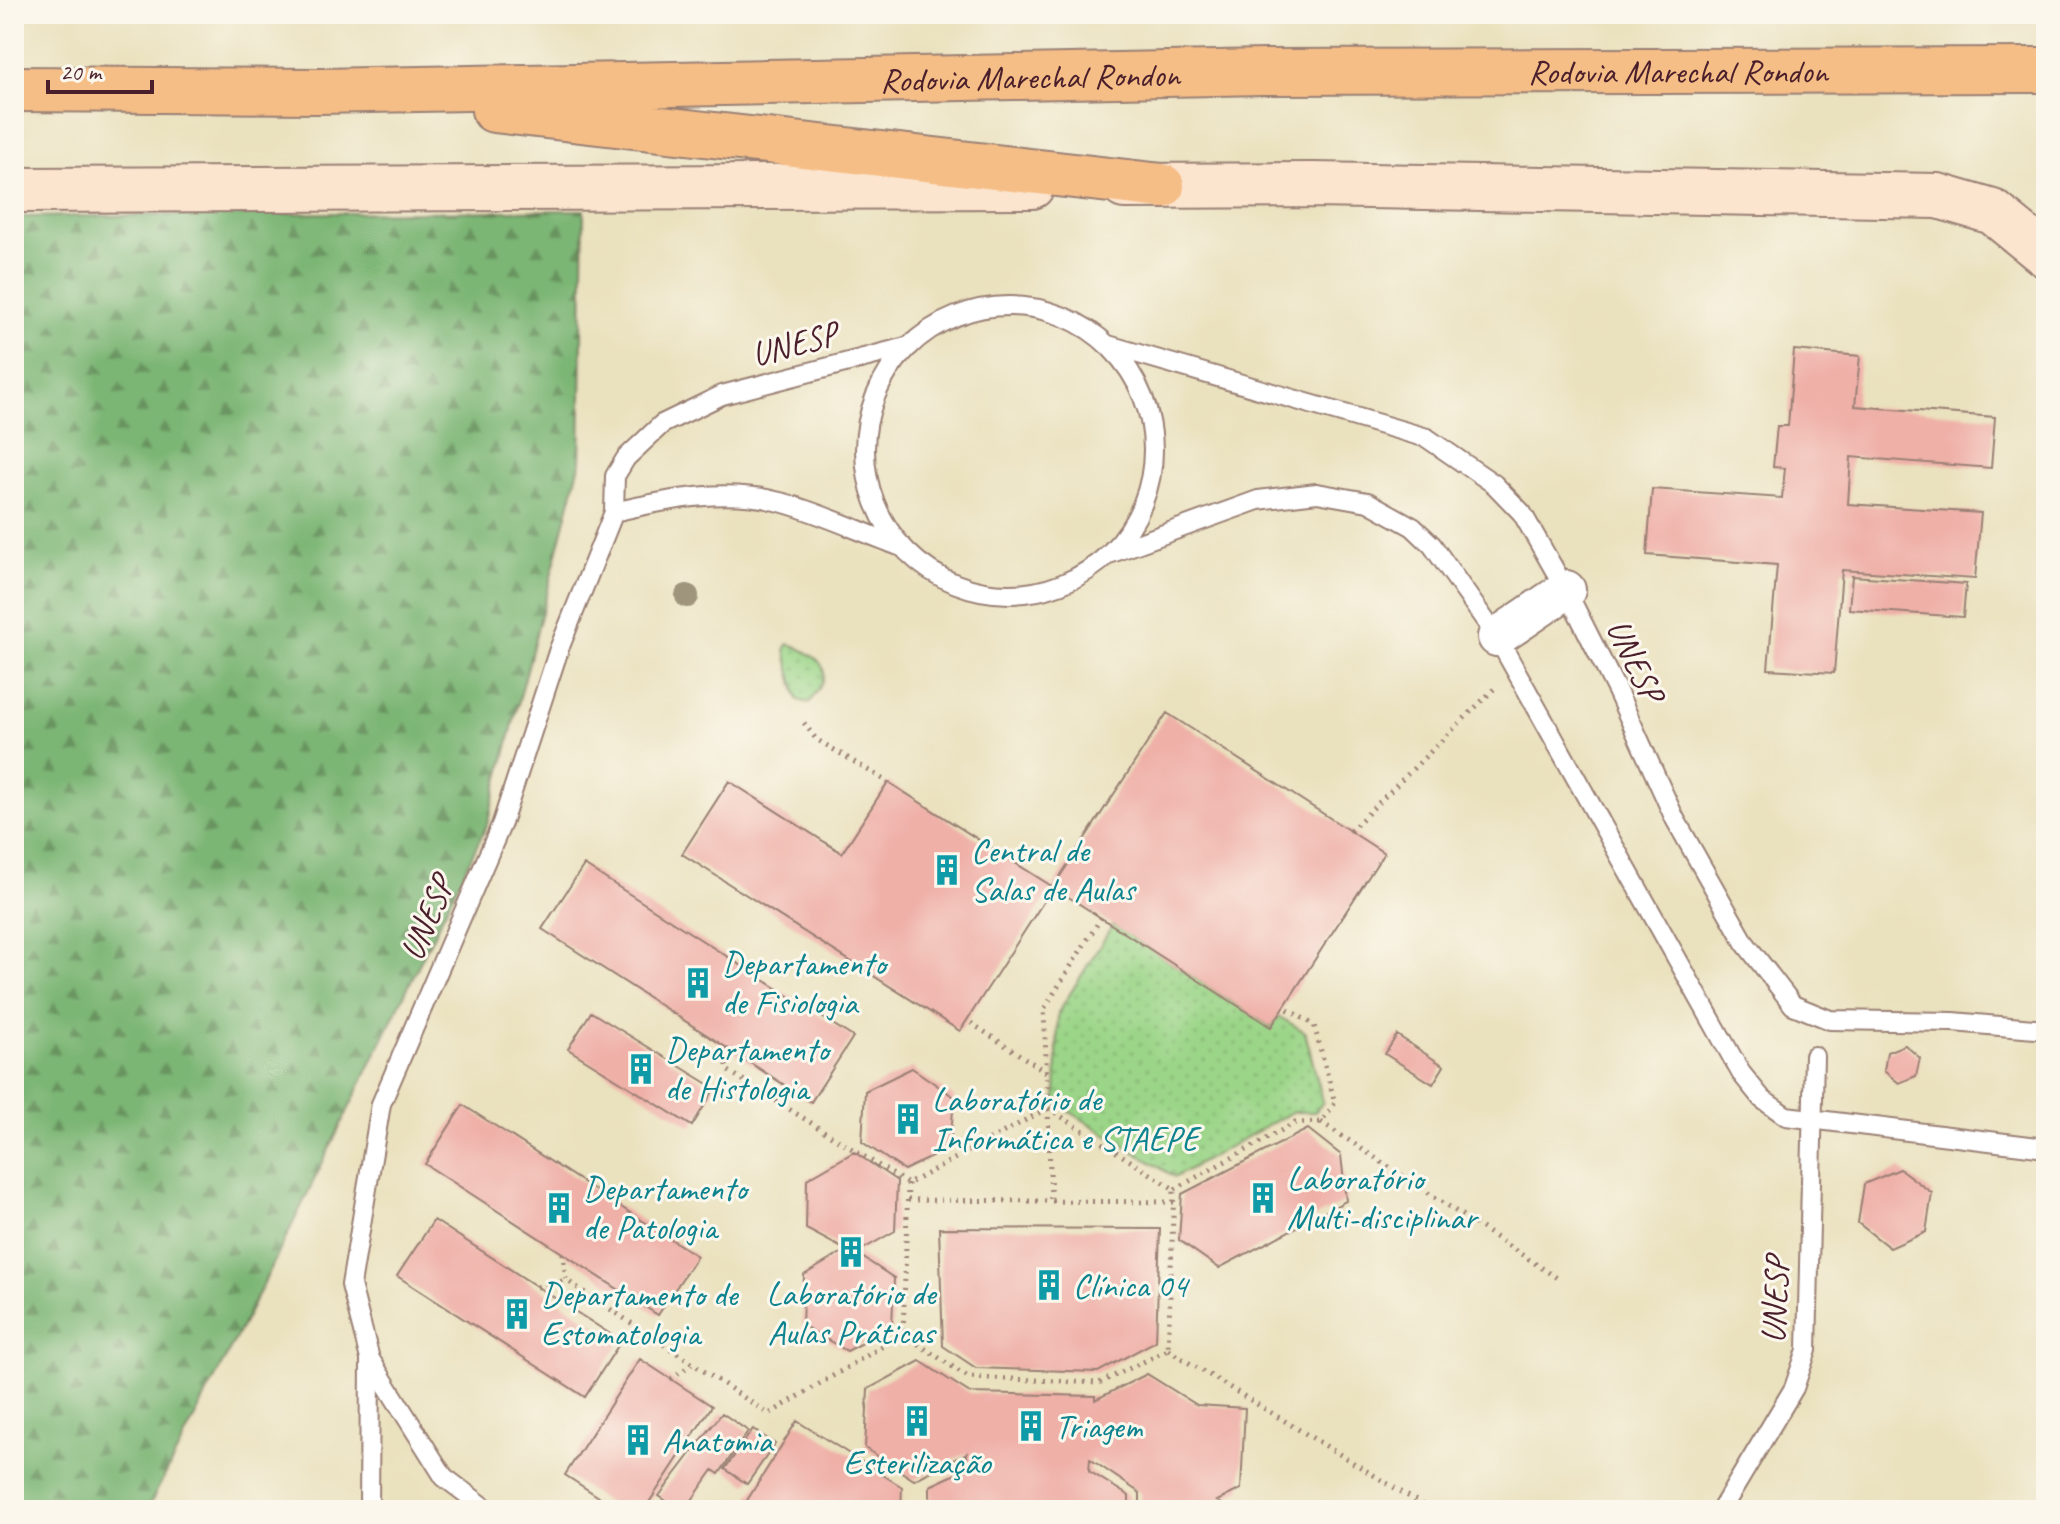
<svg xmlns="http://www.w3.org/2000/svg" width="2060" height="1524" font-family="Caveat,sans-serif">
<defs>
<pattern id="grass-dots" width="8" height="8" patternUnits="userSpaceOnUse" patternTransform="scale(2)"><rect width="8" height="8" fill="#9bd588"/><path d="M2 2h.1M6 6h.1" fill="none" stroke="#87b676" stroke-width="1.8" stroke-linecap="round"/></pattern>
<pattern id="forest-firs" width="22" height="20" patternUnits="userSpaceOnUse" patternTransform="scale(2)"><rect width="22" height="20" fill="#7cb674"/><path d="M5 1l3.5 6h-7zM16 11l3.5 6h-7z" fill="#68935f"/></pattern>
</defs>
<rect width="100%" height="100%" fill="#fbf7ec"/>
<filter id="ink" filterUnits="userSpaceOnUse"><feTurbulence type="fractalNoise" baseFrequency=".0125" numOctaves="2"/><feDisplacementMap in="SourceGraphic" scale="16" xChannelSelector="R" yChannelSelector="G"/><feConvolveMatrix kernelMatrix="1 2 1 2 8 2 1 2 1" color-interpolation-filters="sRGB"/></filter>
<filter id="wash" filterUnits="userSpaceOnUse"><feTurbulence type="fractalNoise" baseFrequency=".006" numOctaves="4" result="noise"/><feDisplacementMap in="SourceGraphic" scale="32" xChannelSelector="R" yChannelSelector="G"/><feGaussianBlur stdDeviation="1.8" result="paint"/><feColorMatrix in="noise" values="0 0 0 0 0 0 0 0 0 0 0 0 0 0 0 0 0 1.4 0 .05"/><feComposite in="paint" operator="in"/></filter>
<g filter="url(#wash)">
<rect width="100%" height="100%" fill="#eae1be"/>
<path fill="url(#grass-dots)" stroke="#727a5a" stroke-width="2" d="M788,644C796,645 803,650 811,655C834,669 822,686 809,703L798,700L785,650Z
M1113,925L1271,1027L1278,1016L1305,1032L1323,1102L1315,1112H1292L1175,1177L1056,1103L1058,1013Z"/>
<path fill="url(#forest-firs)" stroke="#636a50" stroke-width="2" d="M584,210L580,464L487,825L259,1293L147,1510H14V217Z"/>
<g id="blocks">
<path fill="#efb0a8" d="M1794,350L1860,356L1855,406L1995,417L1991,468L1851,457L1848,504L1981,513L1975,579L1842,570L1834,673L1768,669L1777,565L1647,555L1652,489L1782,498L1785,468L1773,467L1777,426H1788Z
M1852,576L1966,584L1963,617L1849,609Z
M1167,713L1384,853L1271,1027L1053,887Z
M729,781L842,853L888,782L1053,887L960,1031L682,854Z
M584,865L853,1037L811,1102L542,929Z
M591,1012L715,1088L692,1126L568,1049Z
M1397,1035L1444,1066L1433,1084L1385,1054Z
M1905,1045L1920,1058L1916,1076L1899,1083L1884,1071L1887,1052Z
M912,1068L954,1097L950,1148L904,1170L862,1142L865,1091Z
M463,1105L697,1256L658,1315L425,1164Z
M1308,1129L1341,1155L1346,1201L1219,1268L1179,1240L1182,1194Z
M854,1152L897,1181L895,1231L856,1253L894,1278L892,1328L847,1351L802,1325L804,1275L846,1250L806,1229L807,1179Z
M1900,1169L1932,1193L1926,1232L1890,1248L1858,1223L1864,1184Z
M434,1220L621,1341L585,1397L397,1276Z
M939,1228L1160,1229L1156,1341L1098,1372L976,1368L943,1346Z
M640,1359L712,1406L644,1510H619L565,1475Z
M920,1361L970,1393L1095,1396V1400L1147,1374L1197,1405L1245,1408L1241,1489L1217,1501L1232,1510H1140V1493L1090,1459L1089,1471L1129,1496V1510H930V1486L967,1469V1453L914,1480L865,1448L868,1389Z
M722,1413L748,1431L719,1474L713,1470L685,1510H680L659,1496Z
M797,1421L902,1487L901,1510H741Z
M753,1429L775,1444L747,1484L725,1469Z"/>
</g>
</g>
<g filter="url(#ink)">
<use href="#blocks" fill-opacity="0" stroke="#9a8074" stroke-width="2"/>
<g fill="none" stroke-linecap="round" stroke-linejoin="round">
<defs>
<path id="service" d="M865 450a144 144 0 1 1 288 0a144 144 0 1 1-288 0Z
M1108,345L1427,438L1494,484L1522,513L1566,590L1617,691L1675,819L1745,943L1793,1005L1830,1020L1953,1022L2046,1030
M614,512C669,499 728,487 784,503C823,514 861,532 899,546
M1109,554L1258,500L1317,493L1368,502L1413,527L1432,545L1497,637L1741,1073L1762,1099L1786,1116L2046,1148
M369,1510L370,1359
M488,1510L444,1477L370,1359L351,1285L381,1104L502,823L559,649L614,512L615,476L626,458L662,424L722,395L910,346
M1721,1510L1794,1388L1807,1350L1814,1056"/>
<path id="minor" d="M1497,637L1566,590"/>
<path id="secondary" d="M1124,186L1314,185L1938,196L1993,212L2046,255
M14,190L1032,186"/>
<g id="motorway">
<path id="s1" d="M14,89L320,91L1265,72L2046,70"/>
<path d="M494,110L1162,186"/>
</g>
</defs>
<use href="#service" stroke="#9a8074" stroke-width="22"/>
<use href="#minor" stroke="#9a8074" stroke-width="42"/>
<use href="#secondary" stroke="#9a8074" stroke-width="48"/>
<use href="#motorway" stroke="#9a8074" stroke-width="48"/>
<path stroke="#9a8074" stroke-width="5" stroke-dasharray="2 6" stroke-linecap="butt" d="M804,723L816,739L888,782
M1350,831L1497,686
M971,1023L1046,1072
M727,1048V1070L908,1184L1048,1108L1044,1009L1101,918
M1048,1109L1051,1201
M1321,1122L1560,1280
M908,1184L903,1334L968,1377L1099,1383L1168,1350L1174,1189L1048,1108
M1175,1189L1295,1123L1321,1122L1335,1103L1314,1025L1284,1007
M908,1200L1174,1202
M563,1253L566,1280L769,1414L903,1334
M537,1287L566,1280
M1168,1350L1431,1510
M671,1379L692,1364
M2041,1510L2046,1470"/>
<use href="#service" stroke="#fff" stroke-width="18"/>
<use href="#minor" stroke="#fff" stroke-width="38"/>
<use href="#secondary" stroke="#fbe5cf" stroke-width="44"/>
<use href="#motorway" stroke="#f6be87" stroke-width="44"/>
</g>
<circle fill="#9f957d" cx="687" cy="596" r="12"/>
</g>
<defs>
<symbol id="building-bare" viewBox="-9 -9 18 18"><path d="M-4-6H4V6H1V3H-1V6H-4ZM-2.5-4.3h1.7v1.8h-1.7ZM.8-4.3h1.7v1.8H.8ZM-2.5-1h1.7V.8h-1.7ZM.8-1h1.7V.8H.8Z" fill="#0f9aa8" stroke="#fbf7ec" stroke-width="2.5" paint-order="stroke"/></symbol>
</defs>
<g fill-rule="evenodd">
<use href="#building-bare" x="925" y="848" width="44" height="44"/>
<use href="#building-bare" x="676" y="961" width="44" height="44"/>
<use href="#building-bare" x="619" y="1047" width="44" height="44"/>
<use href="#building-bare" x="886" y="1097" width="44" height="44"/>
<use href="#building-bare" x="1241" y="1176" width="44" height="44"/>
<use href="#building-bare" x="537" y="1186" width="44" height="44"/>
<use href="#building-bare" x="829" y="1230" width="44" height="44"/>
<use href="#building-bare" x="1027" y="1263" width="44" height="44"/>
<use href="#building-bare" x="495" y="1292" width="44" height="44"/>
<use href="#building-bare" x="895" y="1399" width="44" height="44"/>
<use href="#building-bare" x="1009" y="1404" width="44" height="44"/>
<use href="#building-bare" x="616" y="1418" width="44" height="44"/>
</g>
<g text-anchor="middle" stroke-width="6" stroke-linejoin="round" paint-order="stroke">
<g font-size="34" fill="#4a1f2b" stroke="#fbf7ec">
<text dy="12" stroke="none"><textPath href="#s1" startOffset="1664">Rodovia Marechal Rondon</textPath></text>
<text dy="12" stroke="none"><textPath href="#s1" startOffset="1016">Rodovia Marechal Rondon</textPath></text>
<text transform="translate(794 343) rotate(-15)" y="12">UNESP</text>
<text transform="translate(1636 660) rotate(64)" y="12">UNESP</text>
<text transform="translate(426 918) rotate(-67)" y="12">UNESP</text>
<text transform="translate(1774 1300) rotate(-87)" y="12">UNESP</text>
</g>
<g font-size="34" fill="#0d838f" stroke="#fbf7ec" text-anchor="start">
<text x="971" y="862">Central de<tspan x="971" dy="39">Salas de Aulas</tspan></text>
<text x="722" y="975">Departamento<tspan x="722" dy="39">de Fisiologia</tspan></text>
<text x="665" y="1061">Departamento<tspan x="665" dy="39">de Histologia</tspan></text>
<text x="932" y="1111">Laboratório de<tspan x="932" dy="39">Informática e STAEPE</tspan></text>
<text x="1287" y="1190">Laboratório<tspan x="1287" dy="39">Multi-disciplinar</tspan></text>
<text x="583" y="1200">Departamento<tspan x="583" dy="39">de Patologia</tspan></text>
<text x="1073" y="1297">Clínica 04</text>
<text x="851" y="1305" text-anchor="middle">Laboratório de<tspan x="851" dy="39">Aulas Práticas</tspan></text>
<text x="541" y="1306">Departamento de<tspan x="541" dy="39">Estomatologia</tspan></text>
<text x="1055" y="1438">Triagem</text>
<text x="662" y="1452">Anatomia</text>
<text x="917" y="1474" text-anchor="middle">Esterilização</text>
</g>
</g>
<rect width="2060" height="1524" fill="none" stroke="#fbf7ec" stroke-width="48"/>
<path d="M48 80v12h104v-12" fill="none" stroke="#4a1f2b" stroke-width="4"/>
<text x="60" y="80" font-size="24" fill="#4a1f2b" stroke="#fbf7ec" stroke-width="6" paint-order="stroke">20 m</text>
</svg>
